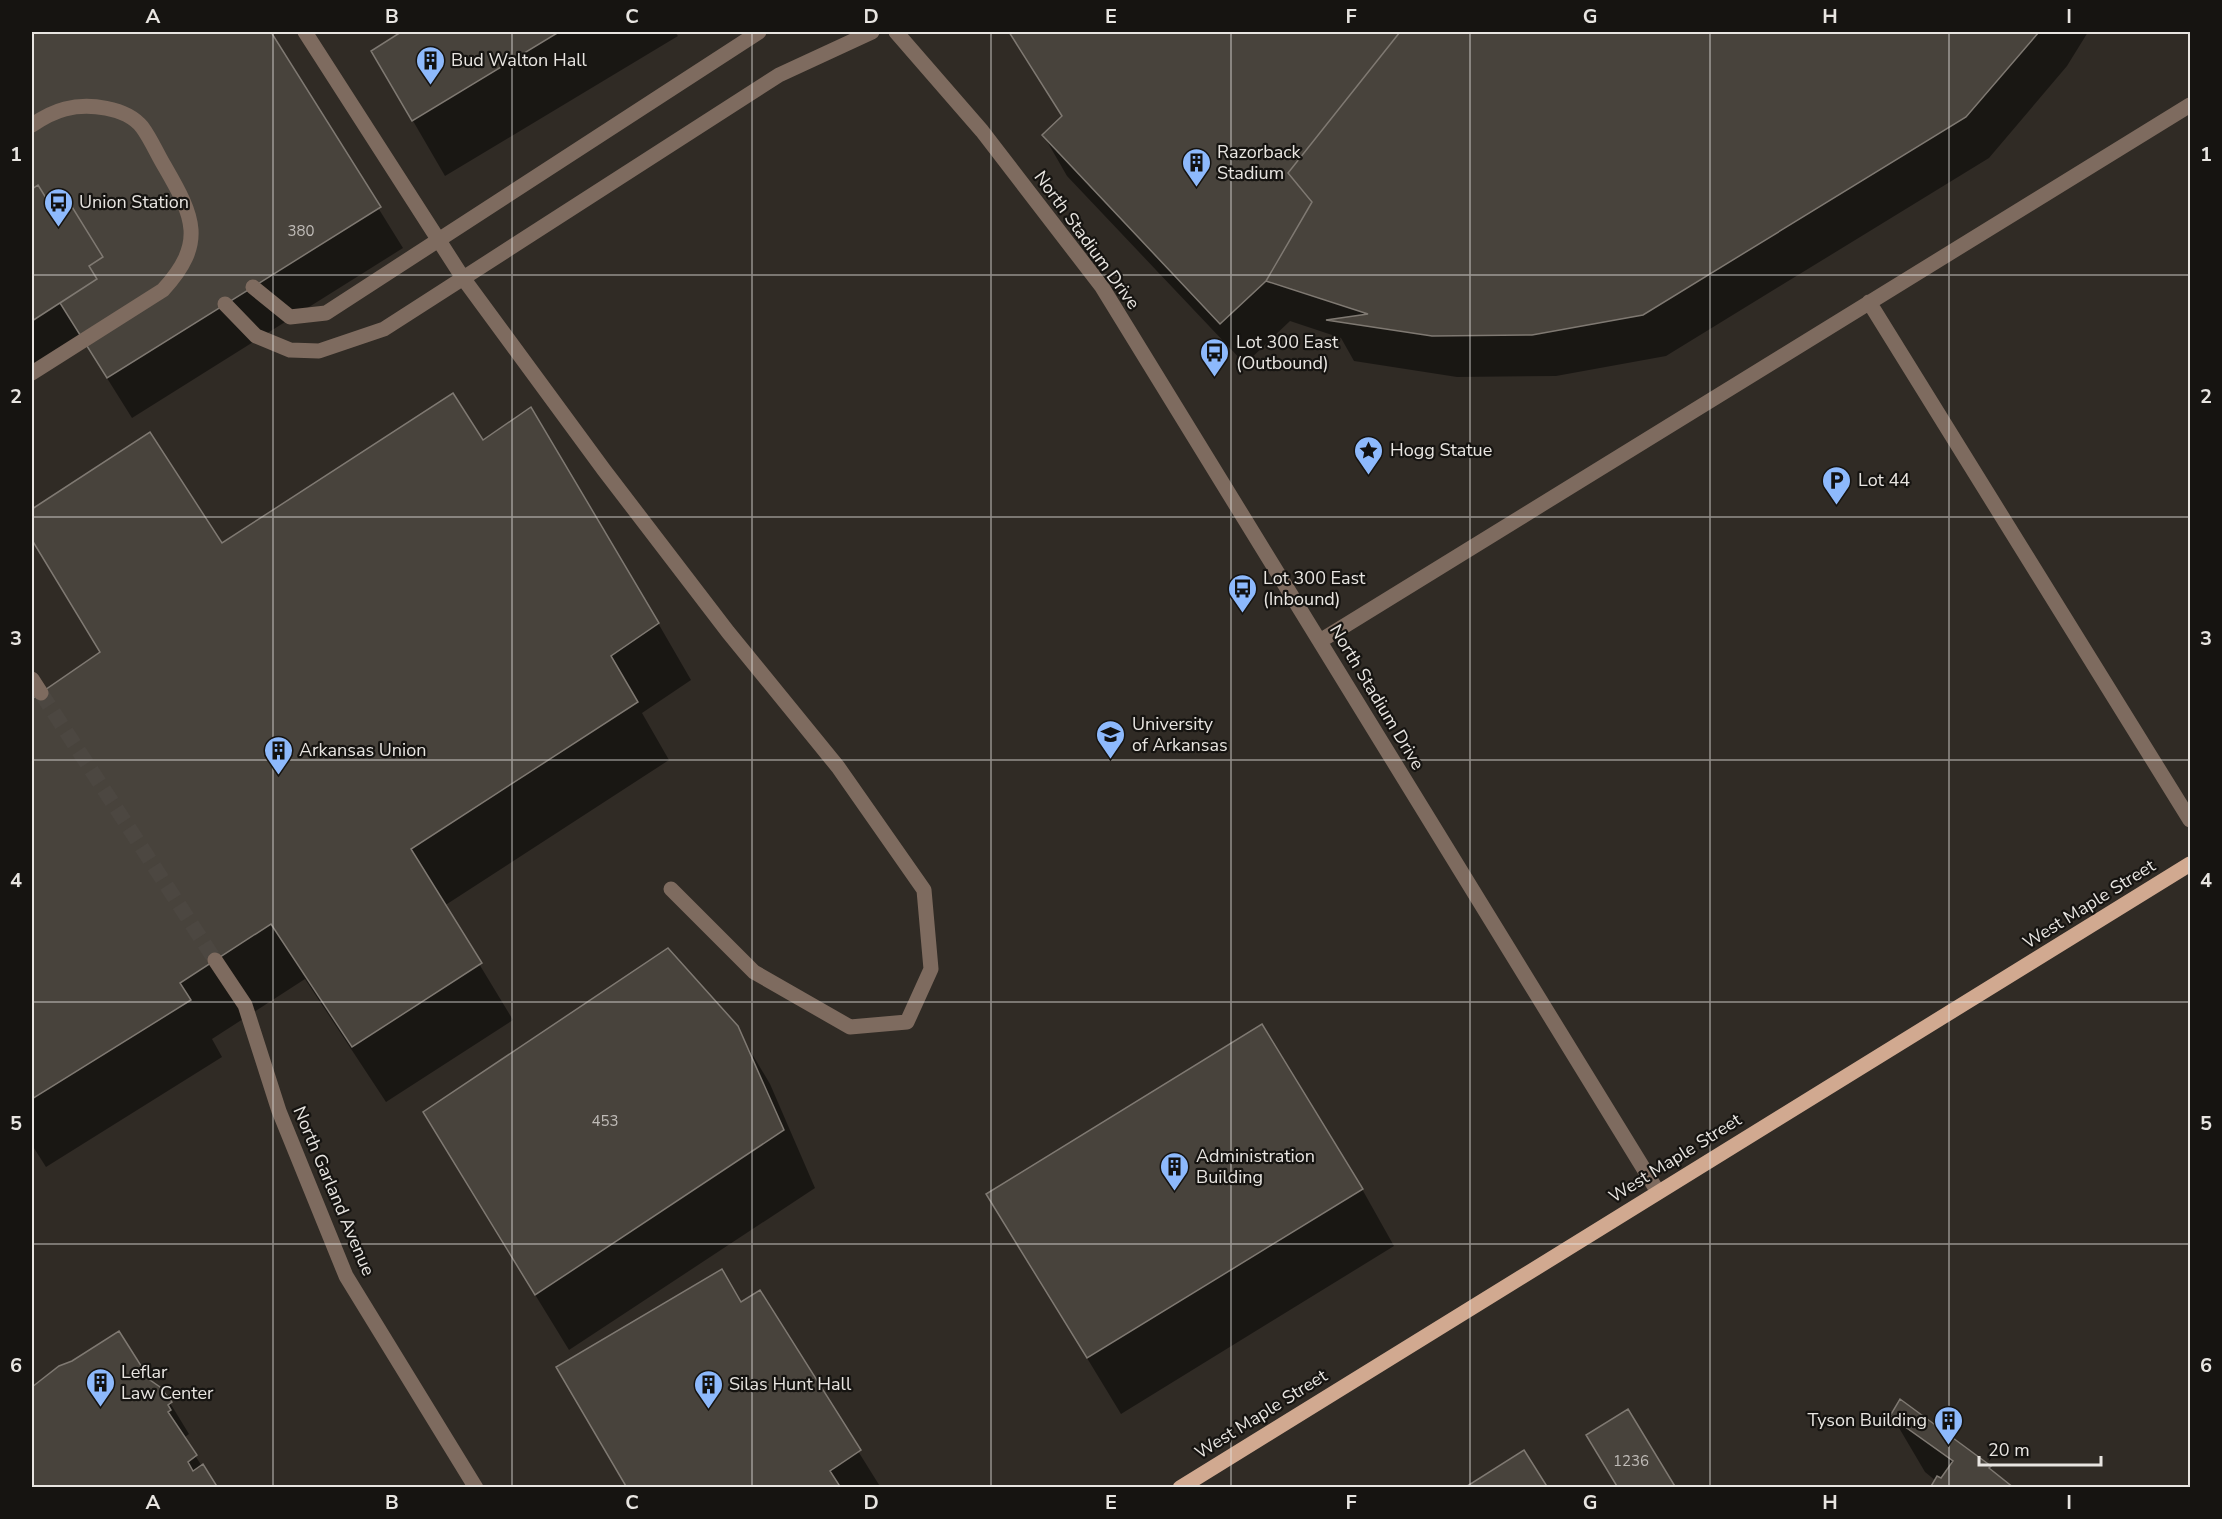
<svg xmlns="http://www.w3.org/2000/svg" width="2222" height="1519" font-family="'Nunito Sans',sans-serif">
<rect width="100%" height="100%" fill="#302b25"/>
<path fill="#0007" d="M32,32H269L403,248L132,418L85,343L32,377Z
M401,32H675L678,36L445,176L373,52L402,34Z
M1009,32H2088L2067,66L1989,158L1666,356L1556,376L1457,377L1354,361L1341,338L1290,321L1245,364L1067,176L1044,136L1063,118Z
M149,434L221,545L482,442L658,623L691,680L642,713L669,760L444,906L513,1020L386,1102L305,979L212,1039L222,1057L46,1167L32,1145V701L101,653L32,538V511Z
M736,1027L770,1084L815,1188L569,1350L458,1169Z
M1362,1189L1394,1246L1121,1414L988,1195Z
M759,1292L881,1488H628L741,1304Z
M47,1379L149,1381L170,1403L189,1434L185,1437L187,1443L216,1488H32V1389Z
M1892,1416L1990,1467L1994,1474L1936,1481L1925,1472Z"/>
<path fill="#48433c" stroke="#7f7972" stroke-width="1.5" d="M32,32H271L381,207L107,378L60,303L97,279L89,266L103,257L61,189L46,198L38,185L32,189Z
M401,32H559L412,121L371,51Z
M1009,32H1400L1288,173L1312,202L1266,281L1220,324L1042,135L1062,116Z
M1400,32H2039L1966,117L1643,315L1532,335L1432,336L1326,320L1368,314L1266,281L1312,202L1288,173Z
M38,185L46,198L61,189L103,257L89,266L97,279L32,321V189Z
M453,393L483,440L531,407L659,623L611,656L638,702L411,849L482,963L352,1047L271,924L180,983L191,1000L32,1099V699L100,652L32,540V509L150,432L222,543Z
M668,948L738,1026L784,1130L535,1295L423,1112Z
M1262,1024L1363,1189L1087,1358L986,1194Z
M722,1269L741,1302L760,1290L861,1450L830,1471L841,1488H627L556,1367Z
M119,1331L150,1380L160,1387L172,1402L168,1405L171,1410L168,1412L197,1455L188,1462L193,1471L203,1464L218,1488H32V1387L59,1366L72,1361Z
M1900,1399L1991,1466L1989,1468L2014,1488H1930L1937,1476L1941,1478L1953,1461L1890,1416Z
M1628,1409L1676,1488H1618L1586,1435Z
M1524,1450L1548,1488H1464Z"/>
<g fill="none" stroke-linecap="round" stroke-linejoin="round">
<path stroke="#4c4741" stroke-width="15" stroke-dasharray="15 8" stroke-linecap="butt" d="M41,693L215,960"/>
<path stroke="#7e6b5f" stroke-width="15" d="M305,32L463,278L604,470L728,632L838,767L924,890L931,969L907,1022L850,1027L754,972L671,889
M896,32L982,131L1102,287L1658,1192
M32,125C41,119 53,112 65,109C88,103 126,107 142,127C151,139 157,154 165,167C194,217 206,243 163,290L32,373
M253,287L290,317L326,313L759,32
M1869,302L2190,820
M225,304L256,336L290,350L319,351L384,329L779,75L872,32
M1320,641L2190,105
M32,679L41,693
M215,960L245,1005L279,1111L346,1276L476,1488"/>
<path stroke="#d1a990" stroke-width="15" d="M1180,1488L2190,864"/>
</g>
<path fill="none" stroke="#e8e5e1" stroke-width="1.5" stroke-opacity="0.55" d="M273,32V1488M512,32V1488M752,32V1488M991,32V1488M1231,32V1488M1470,32V1488M1710,32V1488M1949,32V1488M32,275H2190M32,517H2190M32,760H2190M32,1002H2190M32,1244H2190"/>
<defs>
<symbol id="building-pin" viewBox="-11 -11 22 30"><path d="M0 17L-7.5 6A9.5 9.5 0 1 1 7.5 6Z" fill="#8db9fc" stroke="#161411"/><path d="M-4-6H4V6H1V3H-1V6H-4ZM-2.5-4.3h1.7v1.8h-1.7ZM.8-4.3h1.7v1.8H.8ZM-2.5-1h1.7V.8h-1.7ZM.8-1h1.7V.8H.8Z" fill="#111"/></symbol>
<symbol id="bus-pin" viewBox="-11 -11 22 30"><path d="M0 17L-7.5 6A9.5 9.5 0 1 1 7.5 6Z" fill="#8db9fc" stroke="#161411"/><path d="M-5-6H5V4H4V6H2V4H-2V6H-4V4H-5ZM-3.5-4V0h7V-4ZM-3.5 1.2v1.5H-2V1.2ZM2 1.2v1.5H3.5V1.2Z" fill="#111"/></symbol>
<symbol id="sight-pin" viewBox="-11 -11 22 30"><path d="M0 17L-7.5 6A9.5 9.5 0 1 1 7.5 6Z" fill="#8db9fc" stroke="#161411"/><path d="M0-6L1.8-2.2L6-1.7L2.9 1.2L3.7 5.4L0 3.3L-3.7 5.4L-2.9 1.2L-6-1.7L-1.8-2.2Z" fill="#111"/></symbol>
<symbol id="parking-pin" viewBox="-11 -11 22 30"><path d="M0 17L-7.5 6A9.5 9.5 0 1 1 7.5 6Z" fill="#8db9fc" stroke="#161411"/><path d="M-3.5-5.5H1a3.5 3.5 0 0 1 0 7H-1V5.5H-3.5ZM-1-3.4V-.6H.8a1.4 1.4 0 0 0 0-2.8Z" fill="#111"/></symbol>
<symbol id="university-pin" viewBox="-11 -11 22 30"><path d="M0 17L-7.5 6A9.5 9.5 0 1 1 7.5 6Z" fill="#8db9fc" stroke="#161411"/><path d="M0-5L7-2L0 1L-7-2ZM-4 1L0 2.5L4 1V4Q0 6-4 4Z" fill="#111"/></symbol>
</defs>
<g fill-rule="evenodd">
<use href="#building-pin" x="414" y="44" width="33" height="45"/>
<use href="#building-pin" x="1180" y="146" width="33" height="45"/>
<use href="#bus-pin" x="42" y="186" width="33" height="45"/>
<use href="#bus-pin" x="1198" y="336" width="33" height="45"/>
<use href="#sight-pin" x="1352" y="434" width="33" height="45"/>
<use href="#parking-pin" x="1820" y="464" width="33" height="45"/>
<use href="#bus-pin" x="1226" y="572" width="33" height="45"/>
<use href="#university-pin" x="1094" y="718" width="33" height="45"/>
<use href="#building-pin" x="262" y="734" width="33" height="45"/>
<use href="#building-pin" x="1158" y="1150" width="33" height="45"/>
<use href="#building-pin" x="84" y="1366" width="33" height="45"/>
<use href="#building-pin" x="692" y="1368" width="33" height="45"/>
<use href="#building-pin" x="1932" y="1404" width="33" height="45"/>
</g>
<g text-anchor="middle" stroke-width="4.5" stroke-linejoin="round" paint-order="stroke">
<g font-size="15" fill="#c0bcb8">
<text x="301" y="236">380</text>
<text x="605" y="1126">453</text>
<text x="1631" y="1466">1236</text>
</g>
<g font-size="18" fill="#e8e5e1" stroke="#161411" text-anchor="start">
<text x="451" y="66">Bud Walton Hall</text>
<text x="1217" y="158">Razorback<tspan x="1217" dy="21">Stadium</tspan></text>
<text x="79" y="208">Union Station</text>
<text x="1236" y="348">Lot 300 East<tspan x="1236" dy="21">(Outbound)</tspan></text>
<text x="1390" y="456">Hogg Statue</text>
<text x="1858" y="486">Lot 44</text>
<text x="1263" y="584">Lot 300 East<tspan x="1263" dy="21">(Inbound)</tspan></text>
<text x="1132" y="730">University<tspan x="1132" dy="21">of Arkansas</tspan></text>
<text x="299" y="756">Arkansas Union</text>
<text x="1196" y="1162">Administration<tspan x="1196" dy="21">Building</tspan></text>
<text x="121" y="1378">Leflar<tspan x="121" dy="21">Law Center</tspan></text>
<text x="729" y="1390">Silas Hunt Hall</text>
<text x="1927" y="1426" text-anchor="end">Tyson Building</text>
</g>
<g font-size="18" fill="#e8e5e1" stroke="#161411">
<text transform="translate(1087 240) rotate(54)" y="6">North Stadium Drive</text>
<text transform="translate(1377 697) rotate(59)" y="6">North Stadium Drive</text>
<text transform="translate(2089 904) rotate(-32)" y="6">West Maple Street</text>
<text transform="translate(1675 1158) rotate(-32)" y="6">West Maple Street</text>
<text transform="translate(334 1191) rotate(67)" y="6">North Garland Avenue</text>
<text transform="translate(1261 1414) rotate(-32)" y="6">West Maple Street</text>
</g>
</g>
<rect width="2222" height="1519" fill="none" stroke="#161411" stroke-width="66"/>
<path d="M1979 1456v9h122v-9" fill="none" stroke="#e8e5e1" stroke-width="3"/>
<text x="1988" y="1456" font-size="18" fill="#e8e5e1" stroke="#161411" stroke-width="4.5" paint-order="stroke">20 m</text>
<rect x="33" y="33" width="2156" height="1453" fill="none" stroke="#e8e5e1" stroke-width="2"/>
<g font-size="20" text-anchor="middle" font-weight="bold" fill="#e8e5e1">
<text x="153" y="23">A</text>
<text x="392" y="23">B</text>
<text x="632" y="23">C</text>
<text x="871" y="23">D</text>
<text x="1111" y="23">E</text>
<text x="1351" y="23">F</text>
<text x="1590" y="23">G</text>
<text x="1830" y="23">H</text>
<text x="2069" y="23">I</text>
<text x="16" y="161">1</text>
<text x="2206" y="161">1</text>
<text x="16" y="403">2</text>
<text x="2206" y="403">2</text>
<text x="16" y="645">3</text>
<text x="2206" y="645">3</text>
<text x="16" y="887">4</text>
<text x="2206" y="887">4</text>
<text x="16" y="1130">5</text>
<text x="2206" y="1130">5</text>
<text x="16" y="1372">6</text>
<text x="2206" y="1372">6</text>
<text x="153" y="1509">A</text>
<text x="392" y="1509">B</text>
<text x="632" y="1509">C</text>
<text x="871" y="1509">D</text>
<text x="1111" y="1509">E</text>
<text x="1351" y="1509">F</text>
<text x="1590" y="1509">G</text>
<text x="1830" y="1509">H</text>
<text x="2069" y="1509">I</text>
</g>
</svg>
